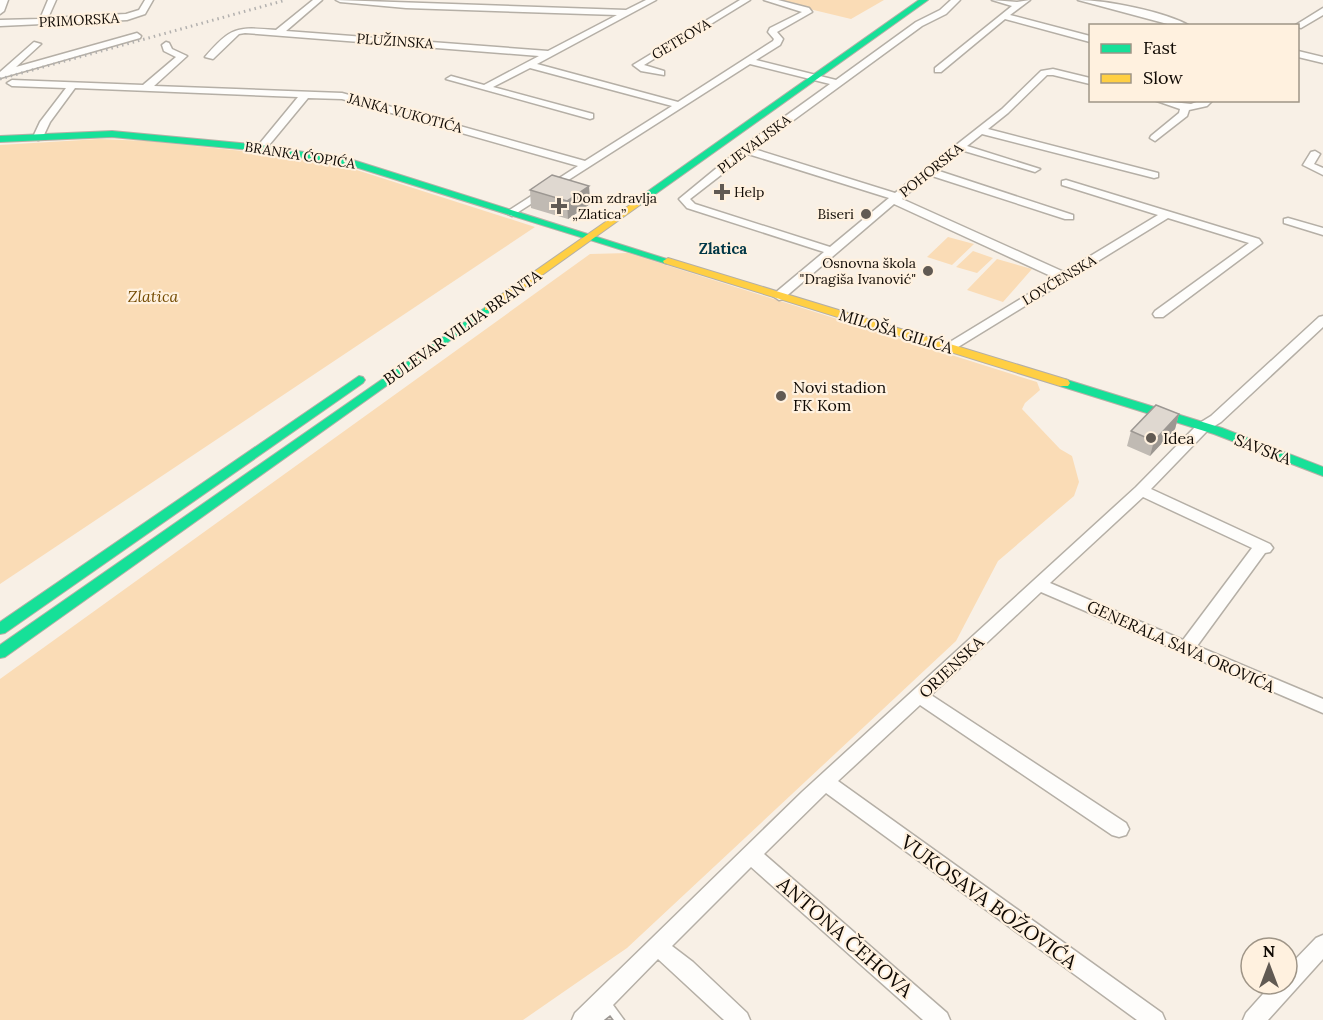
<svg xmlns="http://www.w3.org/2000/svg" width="1323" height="1020" font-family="Lora,serif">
<rect width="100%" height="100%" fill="#f8f0e6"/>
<path fill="#fadcb6" d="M772,0H884L851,19Z
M99,139L147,141L252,152L341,165L535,227L0,584V145Z
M948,237L974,244L952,265L927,257Z
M973,251L993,258L977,273L956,267Z
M628,253L1037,382L1040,390L1025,403L1022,409L1060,449L1072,456L1079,482L1074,496L998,561L956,641L627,948L523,1020H0V679L590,254Z
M997,259L1032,269L1003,302L967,290Z"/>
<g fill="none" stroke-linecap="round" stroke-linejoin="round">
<defs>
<path id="street" d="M0,0H8L4,11L0,14Z
M48,0H56L48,18L126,14L139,10L145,0H153L145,14L127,20L0,26V20L40,19Z
M313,0H322L286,31L548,51L617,15L406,8L340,2L336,0L626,10L646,0H656L537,64L678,102L773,41L774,39L768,32L770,28L802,12L764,0H778L809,8L812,12L777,32L783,39L780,45L756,60L836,80L916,22L940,10L951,0H960L946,14L922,26L754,149L895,193L1002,109L1041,71L1053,69L1090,78V84L1053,75H1047L1008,113L988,129L1158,173V177L1154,178L982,134L967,146L1040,169L1035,172L961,150L936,170L1073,215V219H1065L929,175L902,199L1064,272L1158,215L1062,185V181L1066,180L1259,239L1262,243L1163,317H1155L1153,314L1155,311L1249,243L1168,218L950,352L945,351L944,348L945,345L1055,278L894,204L783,299L779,300L773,296L775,293L824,252L687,208L679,199L741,148L830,84L750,64L512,216L506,213L508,211L578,166L342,99L308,98L265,150L261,151L256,148L298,97L75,88L50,122L42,139L38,140L33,137L40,122L66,88L12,86L7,83L12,80L143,85L176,57L164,51L162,45L166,42L169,43L172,49L187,56L154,86L342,93L585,161L672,106L530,68L493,87L593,114V118L590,119L446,79L451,76L484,85L539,56L245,33L239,34L213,59L205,57C232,26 237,27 276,30ZM748,154L889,198L830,247L695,204L690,199Z
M740,0H750L644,65L664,71V75L641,71L633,65Z
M992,0L1017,2L1030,0L1010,15L1090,36V42L1005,19L941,72H935V68L1012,6Z
M1078,0C1106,0 1166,12 1190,26H1175Z
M1323,8V15L1301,28L1294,26Z
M137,33L141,36L140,38L0,78V72L34,42L41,44L16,67Z
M1298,51L1323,57V63L1298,57Z
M1154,100L1191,104L1202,100H1213L1207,106L1189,110L1187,116L1155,141L1150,138L1151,136L1179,113L1180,109Z
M1315,151L1320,154L1314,164L1323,168V175L1303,165L1311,152Z
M1288,218L1323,228V235L1284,223V219Z
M1323,316V327L1221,422L1208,430L1151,489L1270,544L1273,548L1270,552L1265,553L1197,646L1323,699V713L1041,592L931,695L1126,823L1129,829L1126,835L1119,837L1112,835L920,705L838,781L1162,1013L1165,1020H1137L826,793L764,854L947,1013L950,1020H923L751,867L672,946L693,962L747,1013L750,1020H724L658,959L613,1005L624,1020H572L575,1013L802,792L1136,487L1198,424L1211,416L1319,317ZM1143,497L1252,548L1183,640L1050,583Z
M1323,935V959L1268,1020H1243L1246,1013L1272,984H1287V968L1316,938Z"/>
<path id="fast" d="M919,0H928L640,205H634V201Z
M112,131L261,145L353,160L673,261L668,264L664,263L352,166L261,151L112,137L0,142V136Z
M489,305L495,308L493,310L5,657L0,658V645Z
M359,376L363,377L365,380L363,383L5,633L0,634V622Z
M1064,379L1222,428L1323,467V476L1214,434L1060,386L1058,383L1060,380Z"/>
<path id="slow" d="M637,200L640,201V205L493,310H485V306Z
M668,258L1068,380L1070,383L1068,386H1060L664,263L663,261Z"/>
</defs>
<use href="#street" stroke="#b5afa6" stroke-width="3"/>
<use href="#fast" stroke="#b5afa6" stroke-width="2"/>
<use href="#slow" stroke="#b5afa6" stroke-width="2"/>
<use href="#street" fill="#fefdfb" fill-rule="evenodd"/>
<use href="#fast" fill="#16e098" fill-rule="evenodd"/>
<use href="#slow" fill="#ffcf43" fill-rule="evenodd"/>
<path stroke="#b3b1af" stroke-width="3" stroke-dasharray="1.5 4" stroke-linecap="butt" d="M0,79L286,0"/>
</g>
<path fill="#c0bab3" d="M589,186L590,204L568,219L531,208L530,190Z
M1179,414L1175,429L1150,456L1127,446L1131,431Z"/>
<path fill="#9c9792" d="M589,186L590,204L568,219L567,201Z
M1179,414L1175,429L1150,456L1154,441Z"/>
<path fill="#dfd8d0" stroke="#9c9792" stroke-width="1.5" d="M552,175L589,186L567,201L530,190Z
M1156,405L1179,414L1154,441L1131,431Z
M610,1016L613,1020H605Z"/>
<g fill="#615a53" stroke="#fff1df" stroke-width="2">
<path d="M719 183h6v6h6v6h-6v6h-6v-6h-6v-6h6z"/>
<path d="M556 197h6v6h6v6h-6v6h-6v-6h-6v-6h6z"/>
<circle cx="866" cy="214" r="6"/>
<circle cx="928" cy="271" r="6"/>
<circle cx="781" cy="396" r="6"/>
<circle cx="1151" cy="438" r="6"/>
</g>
<g text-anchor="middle" stroke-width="4.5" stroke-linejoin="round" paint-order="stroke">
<g font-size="14" fill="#100a04" stroke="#fff1df">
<text transform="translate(79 20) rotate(-3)" y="5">PRIMORSKA</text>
<text transform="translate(681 39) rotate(-31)" y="5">GETEOVA</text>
<text transform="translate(395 41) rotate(4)" y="5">PLUŽINSKA</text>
<text transform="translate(405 113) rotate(15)" y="5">JANKA VUKOTIĆA</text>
<text transform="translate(754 144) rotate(-37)" y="5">PLJEVALJSKA</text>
<text transform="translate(300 155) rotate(9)" y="5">BRANKA ĆOPIĆA</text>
<text transform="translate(931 170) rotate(-39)" y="5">POHORSKA</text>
<text transform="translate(1059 280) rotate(-31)" y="5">LOVĆENSKA</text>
</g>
<g font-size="14" fill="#100a04" stroke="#fff1df" text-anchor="start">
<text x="734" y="197">Help</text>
<text x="572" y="203">Dom zdravlja<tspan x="572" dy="16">„Zlatica”</tspan></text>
<text x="854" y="219" text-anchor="end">Biseri</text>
<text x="916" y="268" text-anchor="end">Osnovna škola<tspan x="916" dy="16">"Dragiša Ivanović"</tspan></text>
</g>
<g font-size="15" font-weight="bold" fill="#003747" stroke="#fff1df">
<text x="723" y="254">Zlatica</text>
</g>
<g font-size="16" font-style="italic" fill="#744b02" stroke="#fff1df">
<text x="153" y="302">Zlatica</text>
</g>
<g font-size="16" fill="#100a04" stroke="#fff1df">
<text transform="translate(462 327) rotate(-35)" y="6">BULEVAR VILIJA BRANTA</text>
<text transform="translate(896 331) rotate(17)" y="6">MILOŠA GILIĆA</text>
<text transform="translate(1263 449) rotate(21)" y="6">SAVSKA</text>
<text transform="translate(1181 646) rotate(24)" y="6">GENERALA SAVA OROVIĆA</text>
<text transform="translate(951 667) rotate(-43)" y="6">ORJENSKA</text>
</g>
<g font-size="16" fill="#100a04" stroke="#fff1df" text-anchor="start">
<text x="793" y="393">Novi stadion<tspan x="793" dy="18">FK Kom</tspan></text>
<text x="1163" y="444">Idea</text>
</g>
<g font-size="20" fill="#100a04" stroke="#fff1df">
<text transform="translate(989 902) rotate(36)" y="7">VUKOSAVA BOŽOVIĆA</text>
<text transform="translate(845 937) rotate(41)" y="7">ANTONA ČEHOVA</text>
</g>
</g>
<rect x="1089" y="24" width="210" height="78" fill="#fff1df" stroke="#9f9587" stroke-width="1.5"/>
<rect x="1101" y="44" width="30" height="9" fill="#16e098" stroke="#9f9587" stroke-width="1.5"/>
<text x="1143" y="54" font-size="18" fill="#100a04">Fast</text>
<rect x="1101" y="74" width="30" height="9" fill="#ffcf43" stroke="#9f9587" stroke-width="1.5"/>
<text x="1143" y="84" font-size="18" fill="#100a04">Slow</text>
<g transform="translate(1269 966)"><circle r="28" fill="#fff1df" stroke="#9f9587" stroke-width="1.5"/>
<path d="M0-4.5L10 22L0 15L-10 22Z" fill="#615a53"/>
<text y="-9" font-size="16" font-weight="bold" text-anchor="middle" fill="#100a04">N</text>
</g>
</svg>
